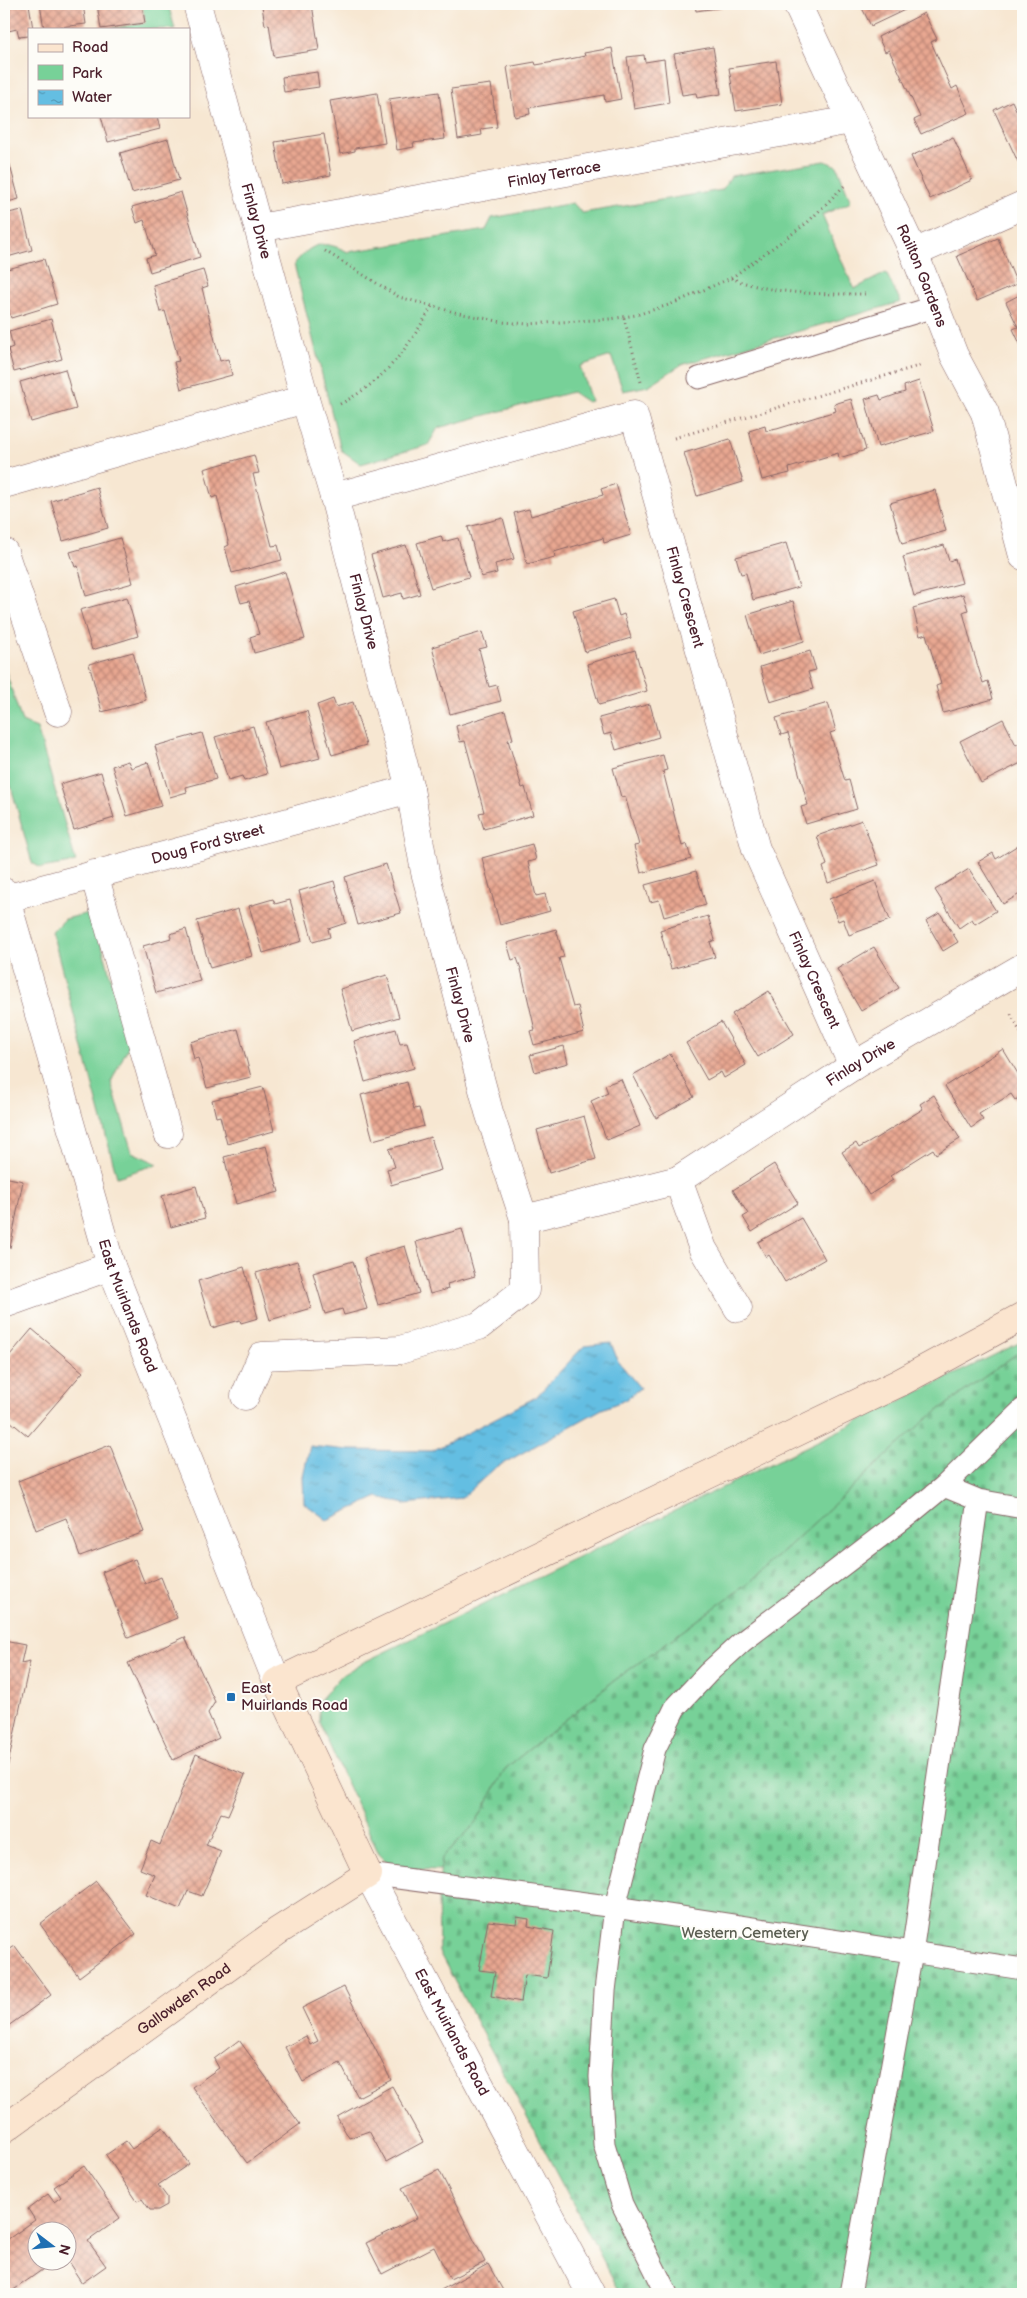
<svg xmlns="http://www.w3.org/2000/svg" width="1027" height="2298" font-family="'Balsamiq Sans',sans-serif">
<defs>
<pattern id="cemetery-stones" width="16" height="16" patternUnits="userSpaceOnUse" patternTransform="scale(1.25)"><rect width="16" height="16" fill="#77d198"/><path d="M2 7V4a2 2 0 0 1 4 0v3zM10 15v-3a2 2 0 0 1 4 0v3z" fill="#68b383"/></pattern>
<pattern id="water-ripples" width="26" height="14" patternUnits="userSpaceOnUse" patternTransform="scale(1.25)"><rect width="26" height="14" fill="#64bee2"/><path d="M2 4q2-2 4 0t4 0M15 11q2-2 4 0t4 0" fill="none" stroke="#549ab7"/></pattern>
<pattern id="building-cross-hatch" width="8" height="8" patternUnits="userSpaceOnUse" patternTransform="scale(1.25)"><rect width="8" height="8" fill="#e8a791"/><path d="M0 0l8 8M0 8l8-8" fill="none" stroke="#be8777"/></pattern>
</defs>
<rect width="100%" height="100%" fill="#fdfcf7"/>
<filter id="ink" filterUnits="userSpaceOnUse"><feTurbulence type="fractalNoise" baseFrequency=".02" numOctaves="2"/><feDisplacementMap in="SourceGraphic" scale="10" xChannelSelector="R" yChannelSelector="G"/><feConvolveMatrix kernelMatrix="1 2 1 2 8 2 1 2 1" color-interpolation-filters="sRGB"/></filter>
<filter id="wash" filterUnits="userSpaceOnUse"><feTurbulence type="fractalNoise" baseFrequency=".0096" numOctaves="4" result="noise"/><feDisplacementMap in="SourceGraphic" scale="20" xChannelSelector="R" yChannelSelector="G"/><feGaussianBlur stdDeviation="1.12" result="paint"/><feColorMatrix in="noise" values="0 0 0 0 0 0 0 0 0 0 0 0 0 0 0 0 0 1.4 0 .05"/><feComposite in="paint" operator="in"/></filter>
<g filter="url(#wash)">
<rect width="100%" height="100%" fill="#f7e7d2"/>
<path fill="#77d198" stroke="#607862" d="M142,4H168L175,29H108L145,23Z
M825,161L837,166L851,202L822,215L854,289L886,273L901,302L681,365L648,386L623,391L611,356L580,366L591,401L587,402L572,392L438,428L428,445L361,464L341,450L294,264C312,243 322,239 348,252L486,230L492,218L573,203L582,213L722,190L731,176Z
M4,666L22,722L37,728L76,862L41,868L32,863L4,761Z
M93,912L129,1045L111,1082L132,1152L158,1164L117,1177L52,932L65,919Z
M1023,1341V1349L924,1421L750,1582L611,1683L506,1768L475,1824L442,1858L441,1870L403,1869L391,1866L379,1854L319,1722V1701L342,1675L360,1664Z"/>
<path fill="url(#cemetery-stones)" stroke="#607862" d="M1023,1349V2294H621L439,1952L438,1890L442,1858L475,1824L506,1768L611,1683L750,1582L924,1421Z"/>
<path fill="url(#water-ripples)" stroke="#576e86" d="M611,1343L618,1361L640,1388L625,1400L602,1409L495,1468L462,1498L405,1504L378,1497L327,1520L304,1503L303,1476L310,1446L348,1450L432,1451L536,1397L584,1346Z"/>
<g id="blocks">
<path fill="url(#building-cross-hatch)" d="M4,4H29L33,29H29V36L19,37L17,29L4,32Z
M40,4H83L86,24L44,29Z
M97,4H142L145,23L101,29Z
M280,4H312L319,50L274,57L269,24L265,25L262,6Z
M695,4H738V5L696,11Z
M860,4H910L911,7L871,26Z
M924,13L937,39L931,42L952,89L957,86L969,113L921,134L914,120L920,117L889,50L885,52L878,37Z
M713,47L721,94L697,98L696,93L682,95L674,54Z
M612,48L621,99L605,102L604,95L529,108L530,114L515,117L507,67L535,62L536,65L560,61L585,56L584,53Z
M644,55L645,62L664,59L669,103L634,109L627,57Z
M776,61L782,104L736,111L729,68Z
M317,72L319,87L284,92L282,77Z
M491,84L497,127L481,129L482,135L458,139L451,89Z
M439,92L445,139L413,143L414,147L397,150L389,99Z
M377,93L385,143L355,148V151L340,154L330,101Z
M1012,101L1023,125V160L1018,162L994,110Z
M101,116H157L160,129L108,142Z
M324,134L331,175L282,184L275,142Z
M953,137L972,180L930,199L911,156Z
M168,139L179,180L132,193L120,153Z
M8,158L19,199L4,203V159Z
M181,192L200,257L150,272L146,258L155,255L144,220L137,223L132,207Z
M22,210L32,250L4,258V214Z
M998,238L1017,284L977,301L957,256Z
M44,259L57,304L11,318L4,294V270Z
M203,270L208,286L202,288L220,361L228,359L232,375L181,389L174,362L179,361L165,311L160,312L153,285Z
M1023,293V345L1021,346L1013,329L1018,327L1006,302Z
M51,319L62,359L14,372L8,349L13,347L9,331Z
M65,369L76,409L31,422L20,382Z
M919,381L934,431L878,447L865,399L879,395L881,400L895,395L905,392L904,386Z
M851,399L866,450L839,458L838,453L789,468L790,473L762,480L749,431L765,426L766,431L777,429L836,411L834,404Z
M730,439L743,482L697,496L684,453Z
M254,455L259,473L253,474L272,546L278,545L282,560L232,573L225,547L229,545L217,496L212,498L204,469Z
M616,484L631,535L604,543L603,538L554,552L555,557L527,564L514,513L529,509L531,516L603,495L601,489Z
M97,487L108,528L63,541L51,501Z
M935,490L946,531L902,544L890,503Z
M503,518L514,559L495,564L497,573L481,577L468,527Z
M441,536L443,542L458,538L469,577L431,588L417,543Z
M120,538L133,583L86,596L78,566L75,567L70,552Z
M786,543L799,587L753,600L746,573L741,574L736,557Z
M406,545L420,594L403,599L402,593L383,598L371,555Z
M944,545L949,561L955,559L962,583L914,596L903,557Z
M285,572L305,639L254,653L250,637L259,634L249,601L241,603L236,587Z
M963,594L968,610L963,612L972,647L983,683L988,681L993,699L943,713L936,686L941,684L926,634L920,636L913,608Z
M127,597L138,636L92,650L80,610Z
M614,599L619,616L624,614L631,638L585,652L573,611Z
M793,601L804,641L759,655L747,615Z
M482,632L487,647L479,649L489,687L497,685L501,701L450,714L432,647Z
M635,650L647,691L599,705L587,664Z
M810,651L816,670L808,672L813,689L770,702L760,667Z
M133,652L146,700L102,712L89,664Z
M333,699L336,707L353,702L366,745L332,755L317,705Z
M828,703L836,731L830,733L845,781L849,780L857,809L806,824L801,807L808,805L788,733L781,735L776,718Z
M650,704L659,737L616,750L611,733L604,735L599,718Z
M307,711L320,758L279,769L266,722Z
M505,711L513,739L508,740L522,788L525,787L533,815L484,829L479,813L484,812L468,752L465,741L460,742L456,726Z
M1003,719L1016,745L1021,742L1023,747V762L981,783L960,741Z
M253,726L267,774L244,781L242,776L228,780L215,737Z
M202,733L216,779L186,787L187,792L170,797L155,746Z
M663,755L667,770L663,771L679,834L682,846L687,844L691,859L641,873L634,846L639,845L625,796L621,797L613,768Z
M128,761L131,768L148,762L161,806L127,816L112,766Z
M101,772L114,818L74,830L60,784Z
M862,820L879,865L828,883L823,867L827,865L817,836Z
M1023,842V892L1003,904L978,862L993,853L996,859Z
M532,844L536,860L528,862L536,896L545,894L550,911L500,925L482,858Z
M386,864L401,913L358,925L345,877Z
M969,869L996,911L975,924L972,919L959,928L935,890Z
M696,871L706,905L664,917L659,900L650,902L645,885Z
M334,881L346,923L328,929L330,937L313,942L299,891Z
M875,881L890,920L849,935L843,919L838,921L829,899Z
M273,899L275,904L290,900L302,941L263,953L249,906Z
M238,909L252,956L210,968L197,921Z
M940,913L958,942L943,951L926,921Z
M708,916L715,940L710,942L715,957L671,969L660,930Z
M186,929L200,981L156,993L143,946L171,938L170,934Z
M556,929L564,957L559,958L573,1007L578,1006L584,1032L534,1045L530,1031L535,1030L521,969L517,958L512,960L507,943Z
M874,947L899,988L861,1011L837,969Z
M387,975L399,1017L352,1031L340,989Z
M769,991L794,1034L758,1057L732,1014Z
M721,1022L746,1065L724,1078L721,1072L707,1080L686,1043Z
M238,1029L251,1077L207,1088L198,1058L194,1059L190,1042Z
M396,1029L400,1044L407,1043L414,1068L365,1082L354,1041Z
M564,1046L568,1063L535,1072L530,1055Z
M1003,1049L1023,1082V1096L1015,1100L1011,1094L979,1114L983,1120L971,1128L945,1086Z
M670,1054L694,1097L656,1118L633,1075Z
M621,1079L640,1126L607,1140L591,1101L608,1093L605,1085Z
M407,1082L414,1109L419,1108L424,1126L373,1140L361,1095Z
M263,1087L274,1131L227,1144L220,1116L216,1117L212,1100Z
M934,1095L960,1139L936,1154L933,1149L890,1176L893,1180L869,1195L842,1152L856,1143L859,1148L870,1142L923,1109L920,1104Z
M584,1116L596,1159L549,1173L537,1130Z
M431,1137L441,1170L391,1185L387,1169L395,1167L389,1149Z
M266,1146L279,1192L236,1204L224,1157Z
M774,1164L798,1203L752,1232L743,1217L748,1214L733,1190Z
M4,1177L23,1181L10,1248L4,1247Z
M196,1186L205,1218L171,1227L162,1196Z
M801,1218L825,1259L785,1282L769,1255L766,1257L758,1242Z
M462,1229L475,1276L447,1284L448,1289L430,1294L416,1242Z
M405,1246L419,1293L378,1305L364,1258Z
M297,1261L311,1308L270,1320L256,1273Z
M353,1261L367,1309L344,1315L342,1309L325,1314L313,1273Z
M244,1267L258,1318L241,1323L240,1320L212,1328L198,1281Z
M32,1329L83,1372L28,1436L4,1416V1362Z
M110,1445L144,1532L80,1556L66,1518L36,1530L18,1481Z
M135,1559L145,1584L161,1577L177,1618L128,1638L102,1572Z
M185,1637L215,1702L208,1713L219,1738L173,1760L128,1663Z
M4,1641L25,1645L21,1663L30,1661L5,1778Z
M196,1754L245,1775L228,1815L221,1813L206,1845L221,1851L202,1896L188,1891L180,1909L146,1895L155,1875L140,1869L151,1841L160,1845Z
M96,1881L136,1934L79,1977L40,1924Z
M517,1917L529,1919L528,1926L554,1931L547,1978L525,1975L521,2002L491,1996L495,1972L479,1970L488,1921L516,1924Z
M15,1946L51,1995L4,2029V1953Z
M344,1987L391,2080L358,2097L340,2063L303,2082L285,2047L306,2036L310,2045L318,2041L302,2008Z
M239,2040L300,2124L247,2163L192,2087L219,2068L214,2059Z
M392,2086L423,2142L386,2162L369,2131L349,2138L337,2117Z
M163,2127L189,2164L158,2185L167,2197V2205L158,2210H150L142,2199L137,2201L106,2155L126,2141L132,2149Z
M84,2166L120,2218L88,2241L106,2266L82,2283L67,2260L68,2230H38V2260H56L8,2294H4V2242L35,2220L28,2209L48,2194L54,2202L61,2197L54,2187Z
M439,2170L485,2262L450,2279L434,2247L382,2274L366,2243L417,2218L402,2188Z
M488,2264L505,2294H443L441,2290Z"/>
</g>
</g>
<g filter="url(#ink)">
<use href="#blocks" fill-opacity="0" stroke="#876565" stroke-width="1"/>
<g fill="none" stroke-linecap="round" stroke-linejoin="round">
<defs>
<path id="lane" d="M699,378L934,307
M944,1486L978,1500L1023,1508
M368,1874L615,1907L1023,1969
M667,2294L622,2204L604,2144L600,2077L605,1991L615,1907L655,1749L675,1708L708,1673L742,1642L910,1514L944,1486L1023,1409
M850,2294L912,1953L978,1500"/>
<g id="street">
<path id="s1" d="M197,4L305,399L334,497L410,789L425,872L489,1112L524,1219L678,1180L853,1066L1023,967"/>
<path id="s2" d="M797,4L914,253L954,355L985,413L1023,556"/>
<path id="s3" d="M259,228L851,120"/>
<path d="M914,253L1023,205"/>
<path d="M4,484L305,399"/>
<path id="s4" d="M334,497L634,415L756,849L853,1066"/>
<path d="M4,552L58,712"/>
<path d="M94,874L168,1134"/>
<path id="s5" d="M4,892L111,1266L277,1682"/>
<path id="s6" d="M5,899L410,789"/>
<path d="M678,1180L703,1249L738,1308"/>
<path d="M4,1304L111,1266"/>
<path d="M245,1396L262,1356L400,1350L479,1326L525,1290L524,1219"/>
<path id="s7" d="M368,1874L591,2294"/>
</g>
<g id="secondary">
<path id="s8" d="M4,2129L278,1931L368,1874L277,1682L899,1383L1023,1316"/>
</g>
</defs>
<use href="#lane" stroke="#876565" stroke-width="23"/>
<use href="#street" stroke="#876565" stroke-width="29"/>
<use href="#secondary" stroke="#876565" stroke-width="29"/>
<path stroke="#876565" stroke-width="3" stroke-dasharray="1 4" stroke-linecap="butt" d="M325,251L399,297L454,312L502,322L528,324L610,319L636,315L672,304L731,278L807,223L846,184
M731,278C773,295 820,294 865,294
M624,318L641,382
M340,404C385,381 408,348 432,306
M674,438L922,365
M1011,1014L1023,1037"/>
<use href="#lane" stroke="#fff" stroke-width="21"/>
<use href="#street" stroke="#fff" stroke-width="28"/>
<use href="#secondary" stroke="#fbe5cf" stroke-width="28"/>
</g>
</g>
<rect fill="#1f6fb2" stroke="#fdfcf7" stroke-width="2" x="226" y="1692" width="10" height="10" rx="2.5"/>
<g text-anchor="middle" stroke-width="4" stroke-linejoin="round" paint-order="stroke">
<g font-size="15" fill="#4a1f2b" stroke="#fdfcf7">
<text dy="5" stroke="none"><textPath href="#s3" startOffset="300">Finlay Terrace</textPath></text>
<text dy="5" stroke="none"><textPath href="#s1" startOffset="225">Finlay Drive</textPath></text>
<text dy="5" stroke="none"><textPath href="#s2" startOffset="299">Railton Gardens</textPath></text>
<text dy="5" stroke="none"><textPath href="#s4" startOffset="500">Finlay Crescent</textPath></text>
<text dy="5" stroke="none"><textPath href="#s1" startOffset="630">Finlay Drive</textPath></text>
<text dy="5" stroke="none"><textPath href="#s6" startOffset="210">Doug Ford Street</textPath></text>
<text dy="5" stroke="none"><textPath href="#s4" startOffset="905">Finlay Crescent</textPath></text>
<text dy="5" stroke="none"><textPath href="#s1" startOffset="1035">Finlay Drive</textPath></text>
<text dy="5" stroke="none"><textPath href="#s1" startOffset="1635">Finlay Drive</textPath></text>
<text dy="5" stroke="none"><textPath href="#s5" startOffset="432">East Muirlands Road</textPath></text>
<text dy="5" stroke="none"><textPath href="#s8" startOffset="222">Gallowden Road</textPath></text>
<text dy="5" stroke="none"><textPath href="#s7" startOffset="179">East Muirlands Road</textPath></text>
</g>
<g font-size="15" fill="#4a1f2b" stroke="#fdfcf7" text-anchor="start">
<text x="241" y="1693">East<tspan x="241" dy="17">Muirlands Road</tspan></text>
</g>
<g font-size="15" fill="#5a5d51" stroke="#fdfcf7">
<text x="745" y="1938">Western Cemetery</text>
</g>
</g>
<rect width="1027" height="2298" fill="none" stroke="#fdfcf7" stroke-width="20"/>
<rect x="28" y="28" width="162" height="90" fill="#fdfcf7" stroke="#b5a4a5"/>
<rect x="38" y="44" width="25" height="8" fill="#fbe5cf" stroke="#b5a4a5"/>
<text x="72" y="52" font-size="15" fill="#4a1f2b">Road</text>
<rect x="38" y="65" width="25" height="15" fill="#77d198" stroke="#b5a4a5"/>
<text x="72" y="78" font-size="15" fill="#4a1f2b">Park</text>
<rect x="38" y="90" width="25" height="15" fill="url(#water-ripples)" stroke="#b5a4a5"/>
<text x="72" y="102" font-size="15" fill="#4a1f2b">Water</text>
<g transform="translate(52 2246) rotate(106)"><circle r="24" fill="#fdfcf7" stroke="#b5a4a5"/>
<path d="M0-4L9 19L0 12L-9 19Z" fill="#1f6fb2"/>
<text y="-8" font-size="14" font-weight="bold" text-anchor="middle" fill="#4a1f2b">N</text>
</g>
</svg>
